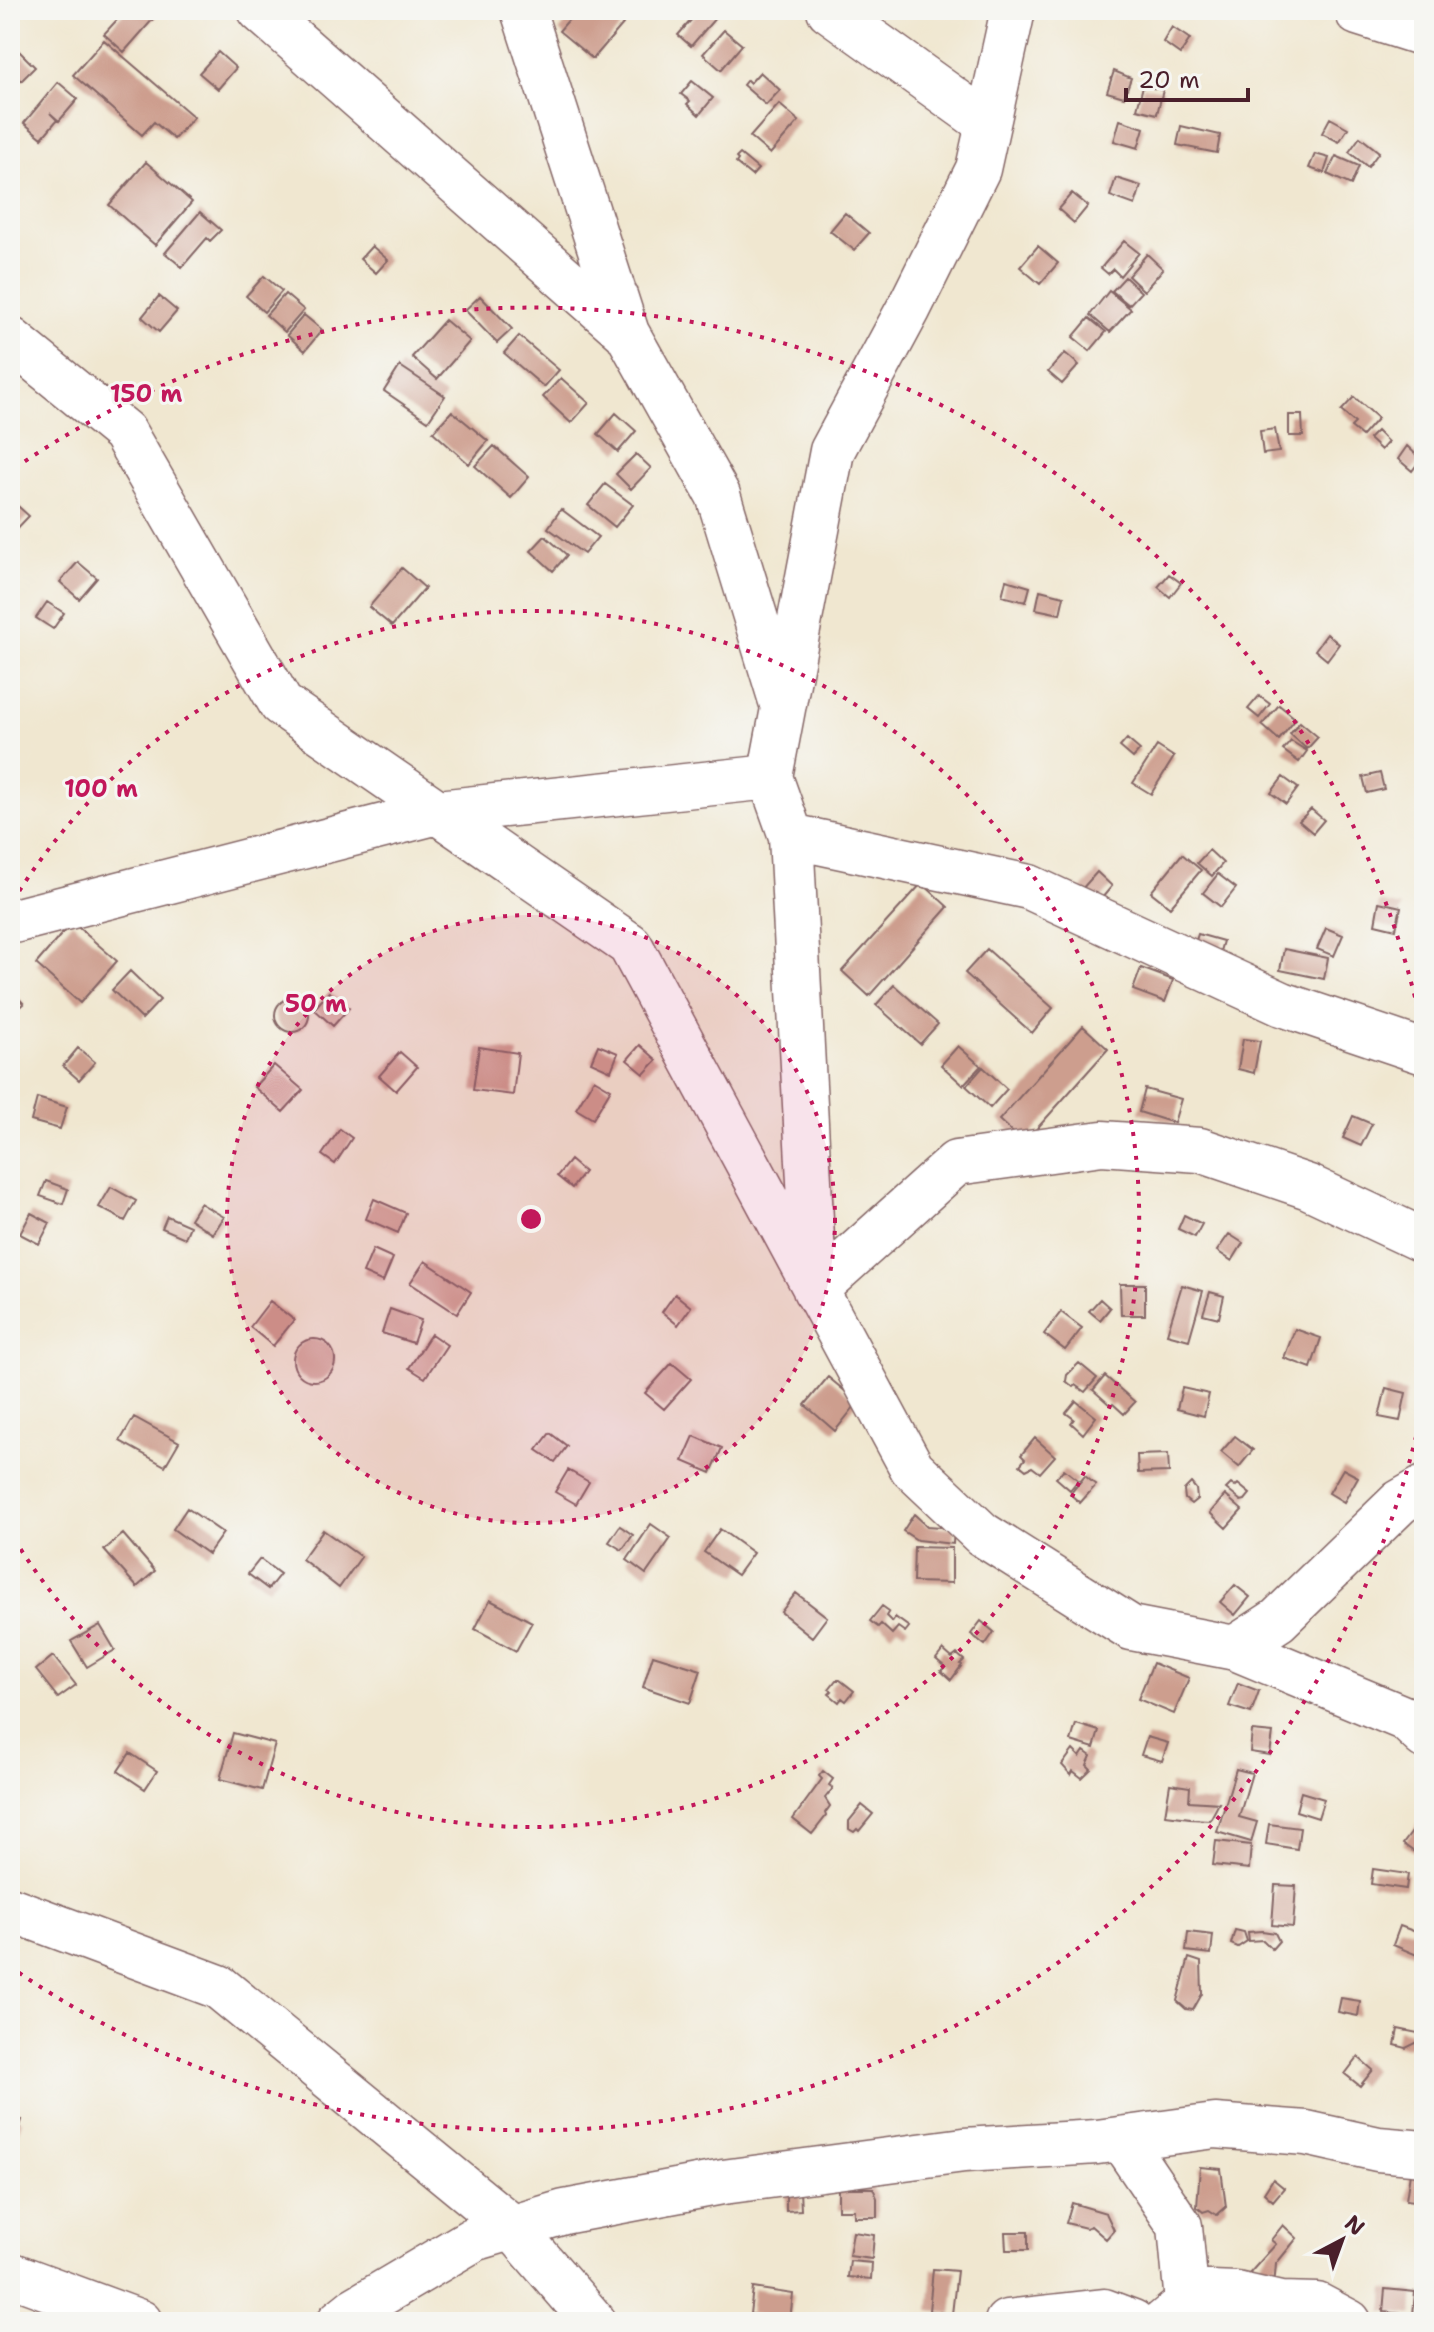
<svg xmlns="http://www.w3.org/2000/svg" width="1434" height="2332" font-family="'Shantell Sans',sans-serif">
<rect width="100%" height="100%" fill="#f6f6f2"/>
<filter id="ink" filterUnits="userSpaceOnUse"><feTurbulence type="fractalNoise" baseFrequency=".0125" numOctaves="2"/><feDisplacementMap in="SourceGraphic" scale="16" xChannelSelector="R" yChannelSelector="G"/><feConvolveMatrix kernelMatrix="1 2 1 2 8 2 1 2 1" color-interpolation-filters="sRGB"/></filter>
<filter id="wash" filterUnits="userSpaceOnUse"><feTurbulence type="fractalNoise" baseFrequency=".006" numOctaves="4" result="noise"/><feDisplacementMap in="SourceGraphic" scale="32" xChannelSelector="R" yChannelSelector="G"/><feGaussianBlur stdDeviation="1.8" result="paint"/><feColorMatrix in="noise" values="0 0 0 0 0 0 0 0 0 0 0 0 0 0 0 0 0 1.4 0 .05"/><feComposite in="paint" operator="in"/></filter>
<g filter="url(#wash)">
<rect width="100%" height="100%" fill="#f0e7d0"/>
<g id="blocks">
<path fill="#cd9e8e" d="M126,10H161L124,52L104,34Z
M577,10H607L623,24L593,59L559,31Z
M700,10H708L716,17L691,46L678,35Z
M1172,27L1190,39L1180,54L1163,42Z
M724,30L742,45L721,70L703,54Z
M104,40L194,117L174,139L154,122L142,135L73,75Z
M16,48L35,67L21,81L10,69V54Z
M218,52L236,68L218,89L199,73Z
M1114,71L1131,78L1124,97L1107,92Z
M760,72L780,90L766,105L743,85L747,80L750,83Z
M692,81L713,98L699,115L687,104L690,101L681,94Z
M58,82L78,99L59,121L50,113L57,120L42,138L24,123Z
M1143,86L1163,90L1157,114L1137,109Z
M779,104L799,121L770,154L750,137Z
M1330,118L1348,128L1339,142L1322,133Z
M1120,120L1144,128L1138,148L1114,141Z
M1181,126L1220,135L1217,153L1177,145Z
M1360,137L1379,152L1368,167L1349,152Z
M740,154L758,169L752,176L736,163L738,160L736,158Z
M1315,154L1329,158L1324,173L1309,168Z
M1336,156L1359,166L1351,185L1327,174Z
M146,162L192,202L155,245L109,205Z
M1116,178L1141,186L1135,205L1110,196Z
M1072,193L1088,206L1074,223L1058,209Z
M200,212L221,230L210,241L207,238L182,267L165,253Z
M845,213L869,233L854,250L830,231Z
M1124,241L1139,253L1120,276L1113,269L1108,274L1101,268Z
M372,246L388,260L376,273L360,259Z
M1038,246L1058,263L1040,284L1020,267Z
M1147,254L1163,269L1144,291L1128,276Z
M264,276L282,291L264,312L246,296Z
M1125,277L1141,292L1129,305L1112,291Z
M1109,291L1131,309L1110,332L1090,315Z
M285,294L304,310L285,332L266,315Z
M159,296L177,311L159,332L142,317Z
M480,296L512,329L497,343L465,310Z
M304,315L322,330L305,351L287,335Z
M1089,318L1106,332L1090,351L1073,337Z
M445,320L470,341L437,379L412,357Z
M519,336L559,370L544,387L504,353Z
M1065,353L1079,365L1062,384L1048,372Z
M400,366L445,396L428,421L384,391Z
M561,378L589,403L571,423L543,397Z
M1354,397L1378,418L1362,436L1351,427L1355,423L1341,411Z
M452,411L488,441L469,464L433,432Z
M616,413L636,431L618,452L598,434Z
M1289,415H1302L1303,436H1289Z
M1275,429L1279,452L1263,454L1260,431Z
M1377,431L1388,442L1381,450L1369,439Z
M494,446L529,477L511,498L475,466Z
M1407,446L1421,459L1412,471L1398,459Z
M636,454L651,468L631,489L616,474Z
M605,484L633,505L615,527L588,505Z
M10,499L29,516L10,536Z
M561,509L598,537L584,554L548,528Z
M545,536L567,555L553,571L531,551Z
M78,562L97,578L79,599L60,582Z
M402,568L425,588L392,626L369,607Z
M1169,574L1181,583L1170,597L1158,587Z
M1006,580L1030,587L1026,602L1002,596Z
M1040,590L1064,596L1060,614L1036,609Z
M47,602L64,613L53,629L36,618Z
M1327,634L1339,644L1327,660L1315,650Z
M1259,696L1270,704L1259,718L1248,709Z
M1279,705L1296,719L1279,740L1262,725Z
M1300,722L1318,737L1307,749L1290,734Z
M1127,739L1140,750L1133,758L1120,747Z
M1291,741L1307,751L1299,762L1283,750Z
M1157,746L1174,757L1151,794L1133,783Z
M1380,773L1384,789L1367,793L1363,777Z
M1283,777L1298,788L1286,804L1271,793Z
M1311,809L1324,820L1313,833L1299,821Z
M1209,850L1223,863L1212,876L1197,863Z
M1182,854L1201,870L1170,907L1151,892Z
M1097,872L1112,886L1097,904L1081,890Z
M1218,874L1236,888L1221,907L1203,893Z
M922,883L948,907L869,996L842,971Z
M1379,902L1401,907L1396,929L1375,924Z
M72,922L117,961L80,1003L36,964Z
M1326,928L1343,935L1334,956L1317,949Z
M1198,934L1223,941L1218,958L1193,950Z
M987,949L1053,1008L1032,1033L965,973Z
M1284,949L1328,958L1324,979L1280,970Z
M1141,968L1173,980L1165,1002L1133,990Z
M130,971L160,1000L142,1019L112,990Z
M894,985L938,1024L920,1044L876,1005Z
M10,989L24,1004L10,1016Z
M329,992L349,1008L333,1026L314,1009Z
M275 1015a17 17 0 1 1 34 0a17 17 0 1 1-34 0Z
M1083,1026L1108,1049L1024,1143L999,1120Z
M1243,1039L1260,1041L1254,1073L1238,1069Z
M598,1045L618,1053L611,1071L591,1062Z
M640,1045L657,1060L644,1074L627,1060Z
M958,1046L981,1066L963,1085L941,1065Z
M479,1047L518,1053L513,1095L473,1090Z
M78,1048L95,1062L79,1080L63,1066Z
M400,1052L417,1067L396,1091L379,1076Z
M274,1065L303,1090L283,1112L254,1087Z
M983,1067L1007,1089L990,1108L966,1086Z
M594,1079L611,1089L593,1119L576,1109Z
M1145,1089L1181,1099L1174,1123L1139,1112Z
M37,1098L67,1107L60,1129L31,1121Z
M1353,1116L1372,1124L1361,1146L1343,1138Z
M340,1129L352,1138L335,1164L322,1155Z
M570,1160L584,1172L572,1188L557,1176Z
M46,1181L68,1189L63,1204L40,1196Z
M111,1187L136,1201L125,1221L99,1207Z
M374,1199L406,1213L398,1233L366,1219Z
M200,1203L224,1217L213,1234L190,1219Z
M31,1213L50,1223L39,1244L20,1234Z
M1184,1215L1202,1224L1195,1237L1178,1229Z
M167,1216L190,1226L185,1238L162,1228Z
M1229,1234L1243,1243L1232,1261L1217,1251Z
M373,1249L393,1258L383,1282L363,1273Z
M425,1261L471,1292L457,1314L410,1283Z
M1120,1284H1145V1315H1121Z
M1182,1285L1203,1291L1189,1340L1167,1334Z
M1210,1292L1224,1296L1219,1318L1203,1314Z
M675,1294L691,1307L678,1325L662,1312Z
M1100,1299L1110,1308L1100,1320L1089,1311Z
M270,1301L294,1320L273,1346L250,1327Z
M390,1309L421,1320L413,1343L382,1333Z
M1061,1312L1082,1328L1065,1350L1044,1334Z
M1295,1329L1321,1338L1311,1368L1284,1358Z
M431,1334L447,1345L425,1378L409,1368Z
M293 1360a21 21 0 1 1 42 0a21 21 0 1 1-42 0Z
M672,1363L691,1379L664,1409L645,1393Z
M1079,1363L1097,1378L1085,1392L1075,1385L1073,1387L1066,1381L1067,1375Z
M1105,1376L1135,1402L1124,1414L1113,1404L1111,1406L1093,1390Z
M828,1377L858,1402L835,1431L805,1405Z
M1182,1388L1209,1394L1204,1416L1177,1409Z
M1386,1388L1406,1393L1400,1421L1379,1417Z
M1076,1401L1096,1417L1083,1434L1071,1423L1074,1419L1066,1413Z
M134,1417L179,1442L165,1466L120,1441Z
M550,1433L567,1446L555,1462L537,1450Z
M694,1436L722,1448L711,1473L683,1461Z
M1235,1436L1253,1450L1239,1467L1221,1452Z
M1035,1438L1055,1456L1040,1473L1032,1467L1026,1470L1020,1465L1025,1459L1021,1455Z
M1168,1454L1169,1472L1138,1473L1137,1455Z
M1064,1469L1078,1480L1070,1490L1056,1478Z
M1343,1469L1358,1477L1344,1502L1329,1493Z
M568,1470L589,1482L576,1504L555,1492Z
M1085,1476L1096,1485L1080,1503L1070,1494Z
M1191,1483L1196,1489L1197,1499L1191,1504L1185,1499L1184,1490Z
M1231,1484L1235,1487L1238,1484L1250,1494L1245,1500L1241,1501L1226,1489Z
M1225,1495L1242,1510L1226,1528L1210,1513Z
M187,1508L223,1533L208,1554L173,1529Z
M914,1514L927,1526L954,1528L953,1544L917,1540L903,1531Z
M651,1524L671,1538L646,1574L627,1560Z
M620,1526L633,1535L622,1550L609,1542Z
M720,1529L753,1553L737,1575L704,1552Z
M323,1530L361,1557L339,1588L302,1559Z
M123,1534L155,1571L137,1587L104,1550Z
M914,1547L952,1548V1583L913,1582Z
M260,1559L280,1574L268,1589L248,1574Z
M1235,1585L1250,1597L1235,1615L1220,1602Z
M796,1593L827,1617L812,1637L781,1612Z
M490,1600L532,1622L516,1651L475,1629Z
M882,1606L889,1611L886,1616L892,1622L895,1617L909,1627L905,1632L898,1627L892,1634L881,1624L878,1627L870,1621Z
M981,1621L994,1632L985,1645L971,1634Z
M100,1625L115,1650L87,1667L71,1641Z
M943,1650L952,1658L957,1654L964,1660L960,1664L962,1665L951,1680L941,1671L945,1667L936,1659Z
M653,1655L701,1670L690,1703L643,1687Z
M53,1656L76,1685L58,1698L36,1670Z
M1153,1663L1189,1678L1174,1714L1138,1699Z
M836,1680H840L854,1691L846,1701L842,1698L839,1702L829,1694L832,1691L829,1689Z
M1238,1683L1259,1691L1251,1713L1229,1706Z
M1076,1724L1099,1731L1094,1748L1071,1741Z
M1252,1731L1273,1733L1270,1755L1250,1752Z
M233,1733L275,1744L262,1790L220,1779Z
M1147,1737L1168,1743L1162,1761L1141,1755Z
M1073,1750L1080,1757L1084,1751L1091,1756L1087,1765L1091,1769L1082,1778L1073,1771L1071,1775L1062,1765Z
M130,1753L157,1771L145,1789L118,1771Z
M1236,1769L1252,1773L1239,1817L1257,1822L1251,1842L1217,1832Z
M823,1771L833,1779L829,1785L833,1788L825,1798L830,1806L825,1813L826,1816L812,1834L793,1819L822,1779L819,1776Z
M1170,1784L1190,1787L1189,1801L1219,1803L1210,1820L1190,1819V1818L1165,1815Z
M1301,1792L1324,1799L1318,1818L1296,1811Z
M862,1805L873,1814L859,1831L857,1829L854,1832L849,1829V1821Z
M1424,1816V1859L1403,1844Z
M1269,1824L1300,1828L1297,1849L1266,1844Z
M1216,1841L1251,1845L1249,1869L1213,1865Z
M1373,1869L1408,1874L1406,1889L1371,1884Z
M1275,1885L1296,1886L1293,1927L1272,1925Z
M1400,1926L1424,1935V1958L1393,1945Z
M1235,1930L1244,1932L1247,1941L1238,1947L1231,1944Z
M1262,1931L1275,1933L1279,1941L1272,1949L1263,1940L1249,1941L1248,1932Z
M1188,1932L1213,1935L1211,1954L1186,1951Z
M1189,1958L1201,1962L1202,1994L1193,2010L1186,2009L1177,2001Z
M1341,1998L1360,2001L1358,2016L1338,2012Z
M1398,2029L1418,2033L1420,2041L1406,2048L1395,2045Z
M1358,2057L1373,2070L1360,2086L1345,2074Z
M10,2116L22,2120L14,2146L10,2145Z
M1412,2159L1424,2162V2202L1406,2200Z
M1200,2167L1221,2169L1226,2207L1217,2215L1209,2210L1203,2212L1197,2207Z
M1273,2179L1284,2188L1273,2201L1264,2193Z
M838,2188H873L877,2198V2217H854V2210H838Z
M800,2191L801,2210L786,2211V2192Z
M1072,2203L1106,2213L1114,2230L1106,2239L1091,2226L1086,2228L1066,2223Z
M1283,2225L1297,2238L1276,2264L1274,2287L1249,2285V2274L1276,2244L1271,2240Z
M853,2232L874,2235L872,2259L849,2256Z
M1005,2232H1028V2250H1006Z
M850,2261L872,2263L871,2279L848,2277Z
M933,2269L957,2271L952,2314L929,2311Z
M753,2288L793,2294L790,2320L750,2314Z
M1385,2289L1415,2292L1413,2315L1383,2312Z"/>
</g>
</g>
<g filter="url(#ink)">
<use href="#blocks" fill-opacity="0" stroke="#846565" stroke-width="2"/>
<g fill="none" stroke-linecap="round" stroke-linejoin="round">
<defs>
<path id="minor" d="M260,10L627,333L718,495L781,701
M523,10L626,330
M829,10L988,124
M1013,10L978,169L909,308L832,451L770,777L791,836L1029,887L1282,1004L1424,1052
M1357,10L1358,13L1424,34
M10,339L124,432L281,704L630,945L912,1468L982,1534L1131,1628L1235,1648L1406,1719L1424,1736
M791,836L814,1277
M10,922L438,812L770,777
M815,1290L956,1163L1102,1143L1200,1150L1309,1187L1424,1241
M1235,1648L1278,1620L1400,1502L1424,1488
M10,1909L219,1987L513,2228L594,2322
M1121,2139L1180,2226L1187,2303L1164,2322
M10,2274L140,2322
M1186,2292L1236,2294L1280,2304L1317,2305L1349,2322
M339,2322L354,2310L474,2239L564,2212L723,2182L964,2150L1097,2142L1215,2126L1306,2133L1378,2149L1424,2153
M1007,2322L1104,2311L1133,2322"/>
</defs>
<use href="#minor" stroke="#846565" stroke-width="47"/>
<use href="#minor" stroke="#fff" stroke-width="44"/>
</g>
</g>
<circle cx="531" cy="1219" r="304" fill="#c2185b" fill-opacity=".12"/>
<g fill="none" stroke="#c2185b" stroke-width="4" stroke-dasharray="4 8">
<circle cx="531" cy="1219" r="304"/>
<path d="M13 901A608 608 0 1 1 13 1537"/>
<path d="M1424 1401A911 911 0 0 1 15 1970M15 468A911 911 0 0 1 1424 1037"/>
</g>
<circle cx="531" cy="1219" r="12" fill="#c2185b" stroke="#f6f6f2" stroke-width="4"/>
<g font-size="24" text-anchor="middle" font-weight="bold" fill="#c2185b" stroke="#f6f6f2" stroke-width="6" stroke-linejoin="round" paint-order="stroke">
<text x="146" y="402">150 m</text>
<text x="101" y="797">100 m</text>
<text x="316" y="1012">50 m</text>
</g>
<rect width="1434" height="2332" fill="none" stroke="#f6f6f2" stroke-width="40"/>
<g transform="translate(1342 2240) rotate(41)" stroke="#f6f6f2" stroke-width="6" paint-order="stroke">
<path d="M0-6L14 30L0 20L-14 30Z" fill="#4a1f2b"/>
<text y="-12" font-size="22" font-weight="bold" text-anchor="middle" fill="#4a1f2b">N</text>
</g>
<path d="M1126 88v12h122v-12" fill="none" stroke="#4a1f2b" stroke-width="4"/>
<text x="1138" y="88" font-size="24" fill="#4a1f2b" stroke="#f6f6f2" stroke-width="6" paint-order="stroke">20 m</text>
</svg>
